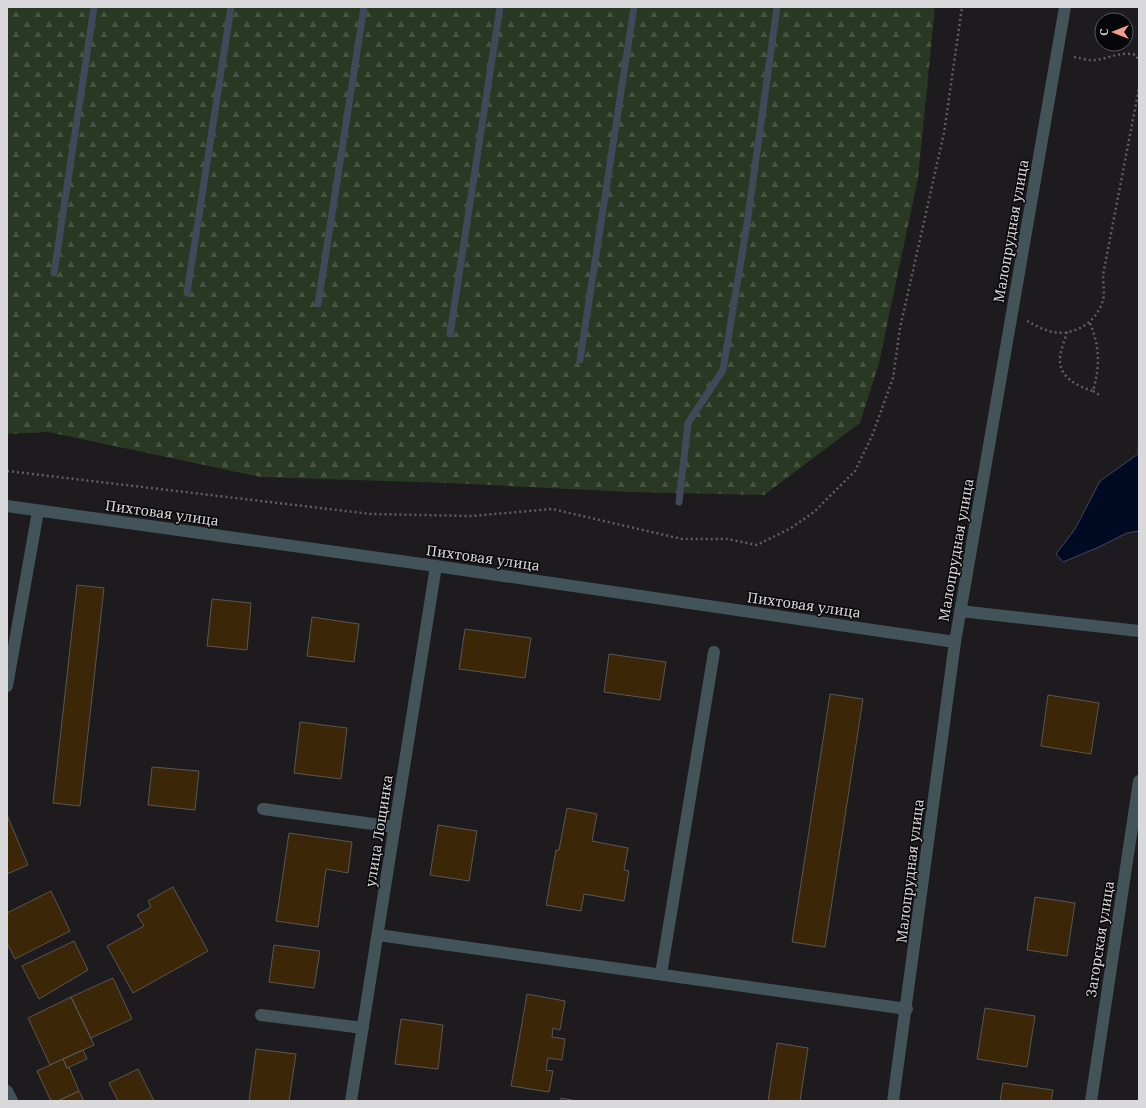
<svg xmlns="http://www.w3.org/2000/svg" width="1146" height="1108" font-family="'Noto Serif',serif">
<defs>
<pattern id="forest-firs" width="22" height="20" patternUnits="userSpaceOnUse"><rect width="22" height="20" fill="#293823"/><path d="M5 1l3.5 6h-7zM16 11l3.5 6h-7z" fill="#475442"/></pattern>
</defs>
<rect width="100%" height="100%" fill="#1d1b1e"/>
<path fill="url(#forest-firs)" d="M7,7H935L918,178L879,363L860,423L764,495L630,492L448,483L261,477L48,432L7,434Z"/>
<path fill="#000b23" stroke="#41485a" d="M1139,424V531L1127,533L1099,547L1063,562L1056,554L1075,529L1100,481L1138,454Z"/>
<g fill="none" stroke-linecap="round" stroke-linejoin="round">
<path stroke="#41485a" stroke-width="7" d="M54,273L94,7
M187,293L231,7
M318,304L364,7
M450,334L500,7
M580,360L634,7
M679,502L688,423L723,370L747,224L777,7"/>
</g>
<path fill="#3c2608" stroke="#595653" d="M77,585L104,588L80,806L53,803Z
M212,599L251,603L247,650L207,646Z
M312,617L359,624L354,662L307,656Z
M465,629L531,638L525,678L459,669Z
M609,654L666,662L660,700L604,692Z
M830,694L863,699L825,947L792,942Z
M1048,695L1099,703L1091,754L1041,746Z
M300,722L347,728L341,779L294,773Z
M152,767L199,771L195,810L148,805Z
M567,808L597,814L592,841L628,848L624,870L629,871L624,901L584,894L581,911L546,905L556,850H559Z
M7,815L28,865L7,874Z
M438,825L477,831L469,881L430,875Z
M289,833L352,842L348,873L326,869L318,927L276,921Z
M173,887L208,951L133,993L107,946L144,926L137,915L151,907L148,901Z
M51,891L70,931L15,959L7,943V913Z
M1035,897L1075,903L1067,956L1027,950Z
M74,941L88,970L39,999L22,966Z
M274,945L320,951L314,988L269,982Z
M113,978L132,1019L91,1038L71,997Z
M527,994L565,1001L560,1030L553,1028L552,1037L565,1039L562,1060L548,1058L546,1070L553,1071L549,1092L511,1086Z
M71,997L94,1045L50,1065L28,1018Z
M985,1008L1035,1016L1027,1067L977,1059Z
M401,1019L443,1025L438,1069L395,1064Z
M777,1043L808,1048L800,1101H768Z
M256,1049L296,1054L289,1101H249Z
M83,1050L87,1059L67,1068L63,1059Z
M63,1059L67,1068L69,1067L79,1091L58,1101H51L37,1071Z
M138,1069L154,1101H118L109,1083Z
M1003,1083L1053,1090L1051,1101H1000Z
M79,1091L84,1101H58Z
M561,1098L576,1101H561Z"/>
<g fill="none" stroke-linecap="round" stroke-linejoin="round">
<path stroke="#605e61" stroke-width="2.5" stroke-dasharray="2 3" stroke-linecap="butt" d="M1074,57C1081,58 1089,61 1096,60C1110,58 1121,51 1136,55L1139,61
M1027,321C1035,325 1043,330 1053,332C1075,336 1097,322 1103,300C1105,293 1103,283 1103,275L1139,88
M1067,332C1065,340 1061,349 1060,357C1058,377 1077,386 1093,391C1100,365 1100,348 1090,323
M1093,391L1101,396
M7,471L371,514L472,516L552,509L682,539H727L757,545L791,528L814,512L855,471L872,436L893,378L900,328L944,133L962,7"/>
<path stroke="#42535a" stroke-width="12" d="M7,506L436,566L955,642
M960,611L1139,631
M7,686L38,511
M263,809L395,827
M378,935L907,1009
M661,974L714,652
M261,1015L363,1028
M7,1091L12,1101
M351,1101L436,566
M893,1101L955,642L1065,7
M1091,1101L1139,781"/>
</g>
<g text-anchor="middle" stroke-width="3" stroke-linejoin="round" paint-order="stroke">
<g font-size="14" fill="#d9d8da" stroke="#070608">
<text transform="translate(1011 231) rotate(-80)" y="5">Малопрудная улица</text>
<text transform="translate(162 513) rotate(8)" y="5">Пихтовая улица</text>
<text transform="translate(956 550) rotate(-80)" y="5">Малопрудная улица</text>
<text transform="translate(483 558) rotate(8)" y="5">Пихтовая улица</text>
<text transform="translate(804 605) rotate(8)" y="5">Пихтовая улица</text>
<text transform="translate(379 831) rotate(-81)" y="5">улица Лощинка</text>
<text transform="translate(910 871) rotate(-83)" y="5">Малопрудная улица</text>
<text transform="translate(1100 939) rotate(-81)" y="5">Загорская улица</text>
</g>
</g>
<rect width="1146" height="1108" fill="none" stroke="#d9d8da" stroke-width="16"/>
<g transform="translate(1114 32) rotate(270)"><circle r="19" fill="#070608" stroke="#5b5a5c"/>
<path d="M0-3L7 15L0 10L-7 15Z" fill="#f59c90"/>
<text y="-6" font-size="11" font-weight="bold" text-anchor="middle" fill="#d9d8da">С</text>
</g>
</svg>
